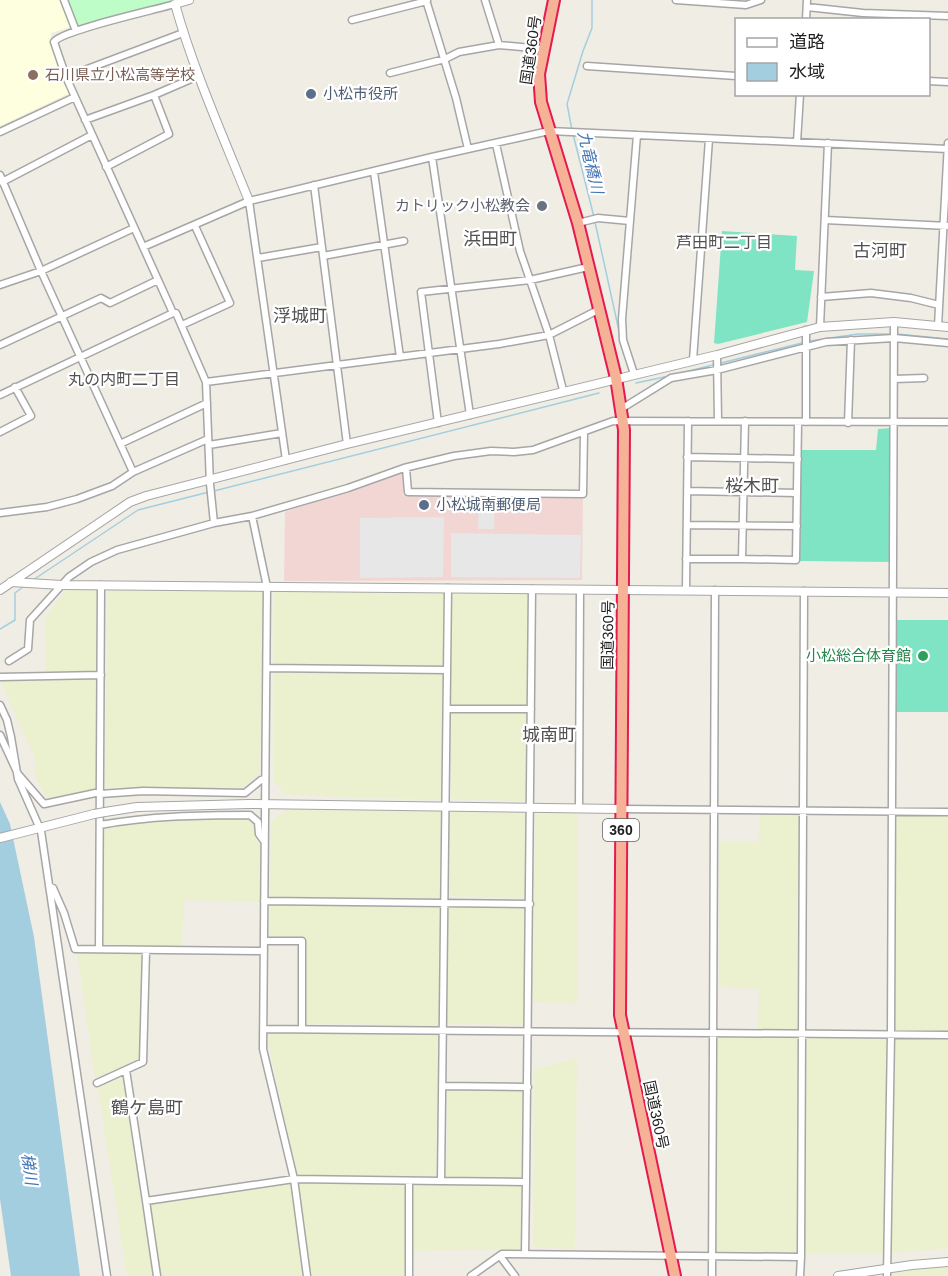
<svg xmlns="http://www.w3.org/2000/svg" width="948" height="1276" font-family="Arial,'Noto Sans JP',sans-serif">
<rect width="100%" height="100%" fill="#f0ede4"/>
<path fill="#f2d6d3" d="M400,473L404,476L403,495L583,496L582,580L284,581L285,512Z"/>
<path fill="#fdffde" d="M0,0H62L70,27L51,33V42L74,91L0,126Z"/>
<path fill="#ebf0cf" d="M108,589L260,591L263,595L260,773L243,788L105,787Z
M67,590H97L98,672L46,671L45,617Z
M278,591L445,593L443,800L286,795L273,780V595Z
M452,593L529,594L526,801L451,799Z
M98,679L97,790L48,800L34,774L36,761L0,680Z
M286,810L442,811L441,898L270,897L271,822Z
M450,812L529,813L527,898L449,896Z
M535,814H578L577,1004L533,1002Z
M760,815H801L797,1030H758L759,989L719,987V841H759Z
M895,816H948V1031H894Z
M249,819L255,826V839L262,847V902L184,900L182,947L104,944V830L137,820Z
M270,903L441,904L439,1026L305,1023V938L270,937Z
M448,905L528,906L526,1025L447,1024Z
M77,953L141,954V1059L95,1078Z
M271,1032L438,1034L436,1175L297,1177L268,1040Z
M804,1037L888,1038L883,1253H804Z
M717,1038H798L797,1252L716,1251Z
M894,1038H948V1248L891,1253Z
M577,1058L575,1249L533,1247L534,1070Z
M123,1078L153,1276H127L98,1088Z
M448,1088L525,1089L523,1179H446Z
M290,1183L302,1276H161L150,1204Z
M298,1183H407L405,1276H311Z
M414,1184L523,1185L521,1249L414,1251Z
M931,1267H948V1276H890V1274Z"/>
<path fill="#bffdc8" d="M68,0H174L79,28Z"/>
<path fill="#7ee4c4" d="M722,231L797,236L795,270L814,271L807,322L718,344L714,343Z
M891,428V562L800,561L801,450H876L878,429Z
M896,620H948V712H895Z"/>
<path fill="#e7e7e7" d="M479,497H495L494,529H478Z
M444,517L443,577L360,578V518Z
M451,533L581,535L580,578L451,577Z"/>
<path fill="#a2cee0" d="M0,802L10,824L34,937L80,1276H11L0,1199Z"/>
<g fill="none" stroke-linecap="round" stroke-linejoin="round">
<path stroke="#a2cee0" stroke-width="1.5" d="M572,130L567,104L583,51L592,28V0
M573,134L594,217
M595,222L619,331
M897,334L948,339
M809,341L858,334H891
M721,363L802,343
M673,375L713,365
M636,383L669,376
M214,491L599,393
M33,580L138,510L209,492
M0,629L15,620V593L24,586"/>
<defs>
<path id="minor" d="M64,0L76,31
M426,0L456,98L468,149
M485,0L499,45
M676,0L746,5L761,0
M175,4C155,10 62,30 54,42L66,77L173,313H176L206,382L210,484L214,523
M807,7L863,13L948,16
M352,20L427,1
M806,20L807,0
M587,66L736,76
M390,73L445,59L459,52L499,45L543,49
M66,77L183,33
M928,81L948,82
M85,120L154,95L198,76
M0,132L75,97
M797,142L800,94
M496,144L520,251L549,335L563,390
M432,157L470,415
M106,167L169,134L154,95
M374,172L400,357
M0,175L41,271L133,472
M2,182L92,135
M314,185L347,444
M249,201L286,460
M825,220L948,226
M578,223L598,218L630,221
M143,247L249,201L432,157L549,131L948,149
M323,256L404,241
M258,258L322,247
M0,285L41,271L134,228
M821,297L871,293L911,298L939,305
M182,325L230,303L195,226
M938,326L948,143
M820,327L828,143
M806,330V422
M0,345L101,298L110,303L158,280
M717,355L718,421
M693,360L709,139
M634,374L623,340L622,319L637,135
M894,379L924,378
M206,382L499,344L549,335L598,310
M0,395L173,313
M621,409L671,378L717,370L826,342L894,338L948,343
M745,421L742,559L796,560L798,423
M438,423L421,292L530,280L588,267
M848,423L851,340
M0,432L31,416L15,387
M120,444L207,403
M209,445L282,433
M687,457L798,459
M406,468L408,492L583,494L584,432
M687,491L797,493
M0,513L47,507L77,499L112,486L133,472L208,439
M252,516L267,587L263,1049L294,1179L307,1276
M687,525L797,526
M686,559H742
M686,589L688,421
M9,661L28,649L30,620L69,577L91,562L117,550L214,523L252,516L348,488L404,468L454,456L491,451L514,452L533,450L613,421L948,422
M267,668L447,670
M0,677L101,675
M0,705L7,720L11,737L18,779L41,831L107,1276
M447,709H531
M0,735L18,774L44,804L100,792
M100,794L143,791L245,793L261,780L265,779
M579,808L580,590
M621,809L948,812
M100,825C150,816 199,815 250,815L258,822L259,834L264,841
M49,886L53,888L64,913L75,949L264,951
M264,901L530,904
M264,941H302V1029
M99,949L101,585
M263,1029L948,1035
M126,1070L146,1201L294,1179L441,1181L448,588
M97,1083L143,1062L146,950
M442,1086L528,1087
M441,1181L526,1182L532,589
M146,1201L157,1276
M525,1254L526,1182
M500,1256L515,1276
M409,1276V1181
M471,1276L502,1254L801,1257
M712,1276L715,590
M800,1276L801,1257C801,1035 804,813 804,591
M887,1276L891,1034L894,322"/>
<path id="tertiary" d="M189,0L175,4C194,72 223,136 249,201
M11,582L62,585L948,593
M0,590L130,502L146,496L347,444L717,355L820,327L894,322L948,327
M105,812L137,807L248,804L621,809
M0,838L94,814
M838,1276L912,1265L948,1262"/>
<path id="trunk" d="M554,0L539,74L541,102L578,223L616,378L624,430L620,1015L675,1276"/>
</defs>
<use href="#minor" stroke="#a6a6a6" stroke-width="9"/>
<use href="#tertiary" stroke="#a6a6a6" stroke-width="10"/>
<use href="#trunk" stroke="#e51a51" stroke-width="14"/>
<use href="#minor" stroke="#fff" stroke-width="6"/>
<use href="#tertiary" stroke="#fff" stroke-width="8"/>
<use href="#trunk" stroke="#f6b296" stroke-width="10"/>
<defs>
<path id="tertiary-bridge" d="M94,814L105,812"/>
</defs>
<use href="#tertiary-bridge" stroke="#a6a6a6" stroke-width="10" stroke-linecap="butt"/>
<use href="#tertiary-bridge" stroke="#fff" stroke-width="8"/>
</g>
<circle fill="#8d6e63" stroke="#fff" stroke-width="2" cx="33" cy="75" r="6"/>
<g fill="#5c6f8a" stroke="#fff" stroke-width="2">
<circle cx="311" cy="94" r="6"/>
<circle cx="424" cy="505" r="6"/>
</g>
<circle fill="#6b7280" stroke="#fff" stroke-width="2" cx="542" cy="206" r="6"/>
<circle fill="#2e9e5b" stroke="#fff" stroke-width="2" cx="923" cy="656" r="6"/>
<g text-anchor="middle" stroke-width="4.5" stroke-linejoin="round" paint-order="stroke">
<rect fill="#fff" stroke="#626262" stroke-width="1.5" x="603" y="819" width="36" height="22" rx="4.5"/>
<g font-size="14" font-weight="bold" fill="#1f1f1f">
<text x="621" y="835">360</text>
</g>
<g font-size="15" fill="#1f1f1f" stroke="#fff">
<text transform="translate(531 50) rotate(-82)" y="5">国道360号</text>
<text transform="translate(608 635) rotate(-89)" y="5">国道360号</text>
<text transform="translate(656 1115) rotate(78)" y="5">国道360号</text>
</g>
<g font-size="15" fill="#785e54" stroke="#fff" text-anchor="start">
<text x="45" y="80">石川県立小松高等学校</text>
</g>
<g font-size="15" fill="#4e5e75" stroke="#fff" text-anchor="start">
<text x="323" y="99">小松市役所</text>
<text x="436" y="510">小松城南郵便局</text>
</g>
<g font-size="15" fill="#5b616d" stroke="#fff" text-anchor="end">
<text x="530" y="211">カトリック小松教会</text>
</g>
<g font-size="15" fill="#27864d" stroke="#fff" text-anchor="end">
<text x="911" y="661">小松総合体育館</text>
</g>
<g font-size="16" font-style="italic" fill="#4575b4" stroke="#fff">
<text transform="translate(591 162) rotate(77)" y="6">九竜橋川</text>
<text transform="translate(30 1169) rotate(82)" y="6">梯川</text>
</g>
<g font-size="16" fill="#525252" stroke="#fff">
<text x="724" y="248">芦田町二丁目</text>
<text x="124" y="385">丸の内町二丁目</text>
</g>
<g font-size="18" fill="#525252" stroke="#fff">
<text x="490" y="245">浜田町</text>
<text x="880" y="257">古河町</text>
<text x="300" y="322">浮城町</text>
<text x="752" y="492">桜木町</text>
<text x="549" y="741">城南町</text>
<text x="147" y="1114">鶴ケ島町</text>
</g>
</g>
<rect x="735" y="18" width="195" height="78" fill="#ffffff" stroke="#a5a5a5" stroke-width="1.5"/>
<rect x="747" y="38" width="30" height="9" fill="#ffffff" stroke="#a5a5a5" stroke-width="1.5"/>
<text x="789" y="48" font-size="18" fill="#1f1f1f">道路</text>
<rect x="747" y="63" width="30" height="18" fill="#a2cee0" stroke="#a5a5a5" stroke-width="1.5"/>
<text x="789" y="78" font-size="18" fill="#1f1f1f">水域</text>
</svg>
